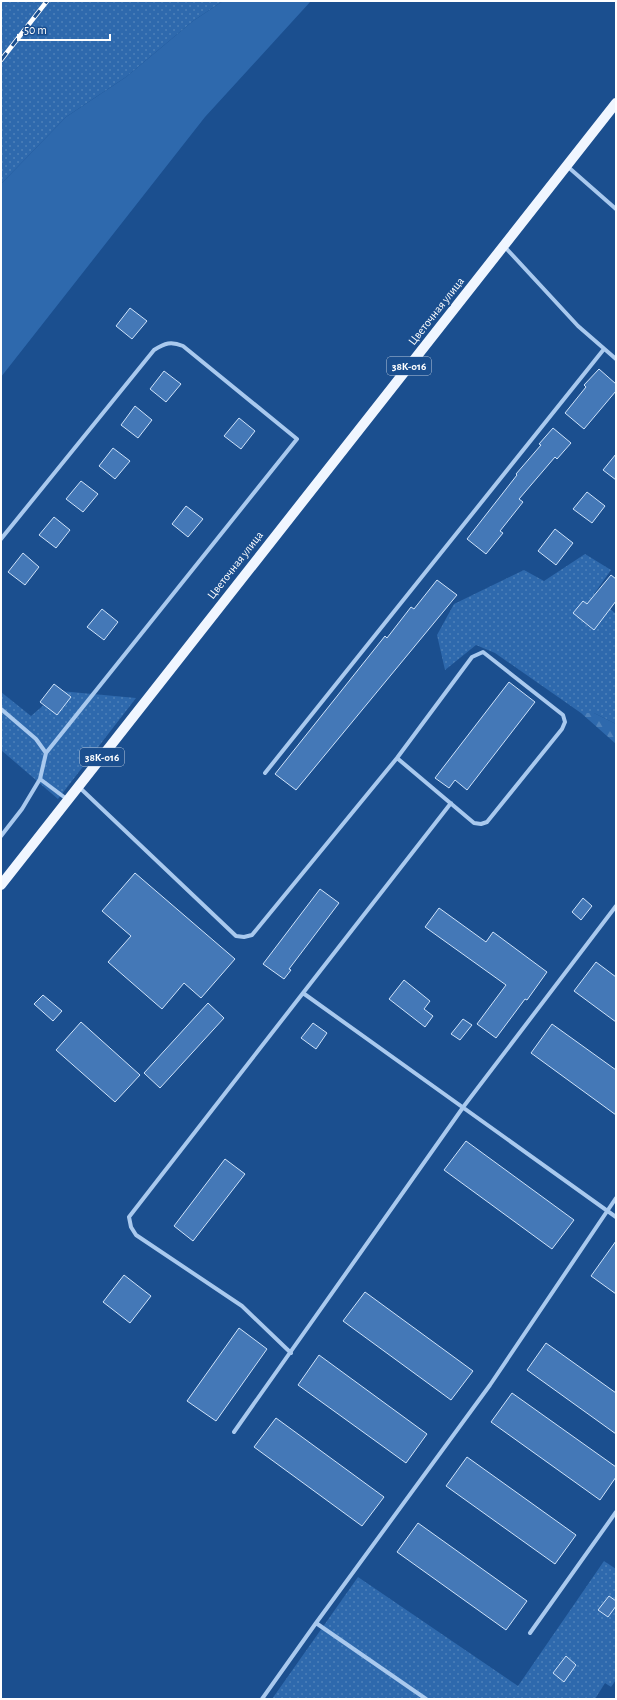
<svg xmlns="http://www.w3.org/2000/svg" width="617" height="1700" font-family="'Alegreya Sans',sans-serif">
<defs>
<pattern id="grass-dots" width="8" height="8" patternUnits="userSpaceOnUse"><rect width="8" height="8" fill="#2e69ad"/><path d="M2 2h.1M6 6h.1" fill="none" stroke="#4d80b9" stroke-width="1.8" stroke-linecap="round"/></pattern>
<pattern id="forest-firs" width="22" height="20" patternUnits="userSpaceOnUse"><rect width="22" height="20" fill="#2e69ad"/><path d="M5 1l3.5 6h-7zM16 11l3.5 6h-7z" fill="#4d80b9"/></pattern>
</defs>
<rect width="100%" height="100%" fill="#1b4f8f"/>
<path fill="url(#grass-dots)" d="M1,1H223L193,21L126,77L66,117L1,184Z
M585,554L611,570L594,594L616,614V724L594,713H581L495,653L476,645L445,670L437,635L454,604L524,570L544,581Z
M60,691L136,698L58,799L1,750V692L31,716Z
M604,1561L616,1569V1680L611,1687L605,1683L595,1699H272L358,1577L518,1686Z"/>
<path fill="url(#forest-firs)" d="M581,713H594L616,724V744Z"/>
<path fill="#2e69ad" d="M223,1H311L205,117L1,377V184L66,117L126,77L193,21Z"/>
<path fill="#4478b7" stroke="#cfe3fa" d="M130,308L147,321L132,339L116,326Z
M599,369L616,384V391L584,429L565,413L586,387L584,385Z
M164,371L181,384L166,402L150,389Z
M135,406L152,420L138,438L121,425Z
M239,418L255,431L241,449L224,436Z
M553,428L571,443L557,459L555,457L519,499L523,502L500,531L503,533L486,554L467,539L517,475L516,474L541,445L539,444Z
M113,448L130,461L115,479L99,466Z
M616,454V480L603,470Z
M81,481L98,494L83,512L66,499Z
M587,492L605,506L592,523L573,509Z
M186,506L203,519L188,537L172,524Z
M54,517L70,530L56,548L39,535Z
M555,529L573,543L556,565L538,551Z
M23,553L39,567L25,585L8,572Z
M611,575L616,579V601L594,630L573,613L583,601L587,604Z
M437,580L457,595L296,790L275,774L385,636L387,638L411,607L414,609Z
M102,609L118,622L104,640L87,627Z
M509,682L535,702L467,790L455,780L449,788L435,778Z
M54,684L71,697L57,715L40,702Z
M135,873L235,959L201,998L184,983L162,1009L108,962L131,936L102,911Z
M320,889L339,903L289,969L291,970L284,979L263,964Z
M583,898L592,906L581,920L572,912Z
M439,908L486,942L493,932L547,972L527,1000L525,999L496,1038L477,1024L506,985L425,927Z
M596,962L616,977V1022L574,991Z
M404,980L430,1001L424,1009L433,1016L425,1027L389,999Z
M43,995L62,1011L53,1021L34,1004Z
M208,1003L224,1018L160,1088L144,1073Z
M463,1019L472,1025L460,1040L451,1034Z
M81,1022L140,1075L115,1102L56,1050Z
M313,1023L327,1033L316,1049L301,1038Z
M552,1024L616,1070V1115L531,1053Z
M466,1141L574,1220L552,1249L444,1170Z
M225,1159L245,1174L193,1241L174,1226Z
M616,1241V1294L591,1276Z
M124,1275L151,1296L130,1323L103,1302Z
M365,1292L473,1371L451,1400L343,1321Z
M239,1328L267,1349L216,1421L187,1401Z
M546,1343L616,1393V1434L527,1370Z
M319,1355L427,1434L406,1463L298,1385Z
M512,1393L616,1467V1477L600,1500L491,1422Z
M276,1418L384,1497L362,1526L254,1447Z
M467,1457L576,1535L555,1564L446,1486Z
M418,1523L527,1601L506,1630L397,1552Z
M609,1596L616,1601V1606L608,1617L598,1610Z
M566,1656L576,1665L564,1682L553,1673Z"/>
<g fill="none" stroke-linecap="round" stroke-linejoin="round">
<path stroke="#a9c9ee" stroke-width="4" d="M567,166L616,209
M504,246L578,326L616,359
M1,539L154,350C165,343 171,341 183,346L297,439L46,753L40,779L22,809L1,836
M1,709L36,739L46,753
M265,773L604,349
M40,779L68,800
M79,787L236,936L244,937L252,935L397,758L472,657L483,652L563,715L565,722L562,729L487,822L481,824L474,823L397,758
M303,993L451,803
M291,1353L242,1306L136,1235L131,1227L129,1217L303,993L616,1217
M234,1432L464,1106L616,906
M316,1623L490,1385L616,1198
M530,1633L616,1512
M262,1699L316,1623L426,1699"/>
<path stroke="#f0f6ff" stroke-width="10" d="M1,885L616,103"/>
<defs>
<path id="rail" d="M1,60L47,1"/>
</defs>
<use href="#rail" stroke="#fff" stroke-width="4.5"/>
<use href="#rail" stroke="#1b4f8f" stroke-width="3" stroke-dasharray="9" stroke-linecap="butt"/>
</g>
<g text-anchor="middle" stroke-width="4" stroke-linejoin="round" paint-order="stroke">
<g fill="#1b4f8f" stroke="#bbcadd" stroke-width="1">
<rect x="387" y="357" width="44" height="18" rx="3"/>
<rect x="80" y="748" width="44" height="18" rx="3"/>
</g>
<g font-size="11" font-weight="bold" fill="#fff">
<text x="409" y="370">38К-016</text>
<text x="102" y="761">38К-016</text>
</g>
<g font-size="12" fill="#fff" stroke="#1b4f8f">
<text transform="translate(436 311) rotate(-52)" y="4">Цветочная улица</text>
<text transform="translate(235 565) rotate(-52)" y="4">Цветочная улица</text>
</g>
</g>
<rect width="617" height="1700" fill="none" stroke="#ffffff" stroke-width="4"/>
<path d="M18 34v6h92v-6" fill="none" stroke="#ffffff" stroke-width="2"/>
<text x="24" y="34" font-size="12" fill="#ffffff" stroke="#1b4f8f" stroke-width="3" paint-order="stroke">50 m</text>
</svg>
